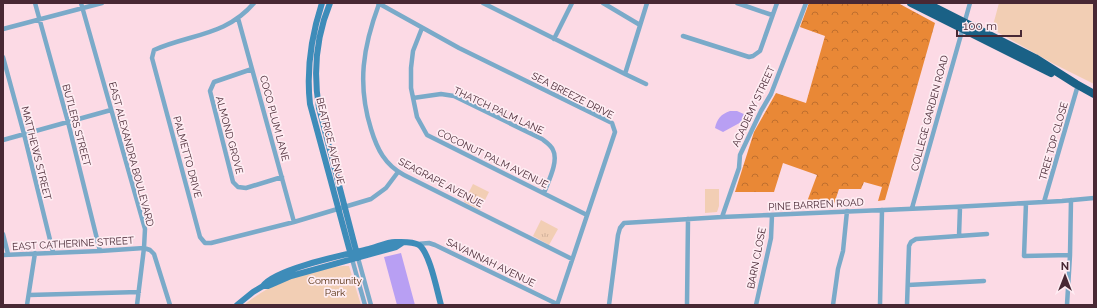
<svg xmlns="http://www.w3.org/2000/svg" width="1097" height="308" font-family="Raleway,sans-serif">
<defs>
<pattern id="grass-tufts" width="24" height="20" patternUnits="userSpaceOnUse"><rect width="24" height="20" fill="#f2ceb4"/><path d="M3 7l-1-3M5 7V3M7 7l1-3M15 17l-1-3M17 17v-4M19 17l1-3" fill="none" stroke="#d1b19b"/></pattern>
<pattern id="forest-crowns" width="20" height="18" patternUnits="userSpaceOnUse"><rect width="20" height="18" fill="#e98836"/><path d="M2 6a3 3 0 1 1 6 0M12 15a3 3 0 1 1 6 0" fill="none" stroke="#bf6f2e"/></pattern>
</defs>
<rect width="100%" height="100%" fill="#fcdae5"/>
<path fill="url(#grass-tufts)" d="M473,184L489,192L480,210L464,202Z
M541,220L558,229L549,245L533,236Z"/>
<path fill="url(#forest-crowns)" d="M809,3H898L935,23L885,200L878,201L882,187L864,182L861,189H839L833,207H805L817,175L783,163L774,192H735L754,132L776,93L806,103L825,36L800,27Z"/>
<path fill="#f2ceb4" d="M999,3H1094V84L1054,64L992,29Z
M705,189H719V206L717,212L705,213Z
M343,266H349L361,305H244C266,287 285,280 312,272C322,270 332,267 343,266Z"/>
<path fill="#b89ff3" d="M730,111H737L746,115L745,120L723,132L715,128C717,119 721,114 730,111Z
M401,253L415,305H397L384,257Z"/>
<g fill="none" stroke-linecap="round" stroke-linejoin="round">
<path stroke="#7aaac9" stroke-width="4.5" d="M35,3L68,122L100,251
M81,3L145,229L144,248L150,250L154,254L170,305
M254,3C226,36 190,34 154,50L152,58L200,237L205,243H211L294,222L371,199L386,188L398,172
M378,3L459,48L612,123L615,132L557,305
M483,3L625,74L646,84
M603,3L640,25
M737,3L772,15
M379,4C363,47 357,84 371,129C377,149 385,165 404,175L572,259
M238,18L294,222
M422,28L413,51L411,68V88L417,117L427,135L587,215
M3,29L102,3
M683,36L749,57L753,56L760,51L777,3
M554,39L572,3
M3,57L24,134L53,252
M252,69L214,82L210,91L233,182L238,187L246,188L282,177
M625,74L647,3
M413,98L441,94L454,96L542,139C546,142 551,145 553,150C559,161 548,182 544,193
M3,140L111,110
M1044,202L1078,85
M1026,203L1024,256L1070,255
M912,208L970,3
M722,217L739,168L740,155L761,111L771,94L806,3
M3,234L8,254
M959,236L960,207
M417,244L429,243L435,245L557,304
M3,255L100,251L144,248L137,305
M358,258L371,305
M352,259L365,305
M908,285L984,281
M29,295L139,292
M27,305L35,253
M609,305L618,235L620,228L624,223L722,217L953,207L1062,201L1094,198
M687,305L688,219
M756,305L771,238L772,215
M833,305L838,269L843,251L847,211
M880,305L882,210
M907,305L909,246L911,242L916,239L987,234
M1067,305L1070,255L1071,200"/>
<path stroke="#3e8cb9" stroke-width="6" d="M322,3C311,37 306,69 310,104L352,259
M330,3C316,37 313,72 319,108L358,258
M263,286C274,269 347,254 369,249C377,247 387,242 395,242C403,242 412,241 419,245C430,253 437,291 441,305
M237,305L253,292L263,286H268L291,276L396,247L402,243"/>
<path stroke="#1a6186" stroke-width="8" d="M911,3L1051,73
M926,3L1035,58L1076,84L1094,94"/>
</g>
<g text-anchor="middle" stroke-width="3.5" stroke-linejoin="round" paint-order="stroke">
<g font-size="10" fill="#482834" stroke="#feecf2">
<text transform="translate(573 95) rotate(27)" y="4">SEA BREEZE DRIVE</text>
<text transform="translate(753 106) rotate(-65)" y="4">ACADEMY STREET</text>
<text transform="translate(499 110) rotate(25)" y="4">THATCH PALM LANE</text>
<text transform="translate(929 113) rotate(-75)" y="4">COLLEGE GARDEN ROAD</text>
<text transform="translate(275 118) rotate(75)" y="4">COCO PLUM LANE</text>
<text transform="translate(77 125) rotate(75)" y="4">BUTLERS STREET</text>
<text transform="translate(230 135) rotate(75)" y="4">ALMOND GROVE</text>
<text transform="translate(331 141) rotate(76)" y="4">BEATRICE AVENUE</text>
<text transform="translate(1053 141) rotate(-74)" y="4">TREE TOP CLOSE</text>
<text transform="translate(37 153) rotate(76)" y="4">MATTHEWS STREET</text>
<text transform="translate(132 154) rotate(75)" y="4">EAST ALEXANDRA BOULEVARD</text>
<text transform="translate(188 157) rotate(75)" y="4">PALMETTO DRIVE</text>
<text transform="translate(493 158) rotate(26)" y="4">COCONUT PALM AVENUE</text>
<text transform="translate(441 182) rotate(28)" y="4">SEAGRAPE AVENUE</text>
<text transform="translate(816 204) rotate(-3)" y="4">PINE BARREN ROAD</text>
<text transform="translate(73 243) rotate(-3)" y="4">EAST CATHERINE STREET</text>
<text transform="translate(756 258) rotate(-79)" y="4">BARN CLOSE</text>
<text transform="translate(491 262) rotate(26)" y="4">SAVANNAH AVENUE</text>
</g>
<g font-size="10" fill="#552e0d" stroke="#feecf2">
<text x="335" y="284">Community<tspan x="335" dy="12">Park</tspan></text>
</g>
</g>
<rect width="1097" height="308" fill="none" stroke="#482834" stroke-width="8"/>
<g transform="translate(1065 276)" stroke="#feecf2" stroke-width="3" paint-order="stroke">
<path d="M0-3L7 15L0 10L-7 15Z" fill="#482834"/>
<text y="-6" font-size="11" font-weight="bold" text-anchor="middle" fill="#482834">N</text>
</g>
<path d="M957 30v6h64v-6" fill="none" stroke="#482834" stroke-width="2"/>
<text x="963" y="30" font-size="12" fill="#482834" stroke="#feecf2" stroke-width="3" paint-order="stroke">100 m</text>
</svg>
